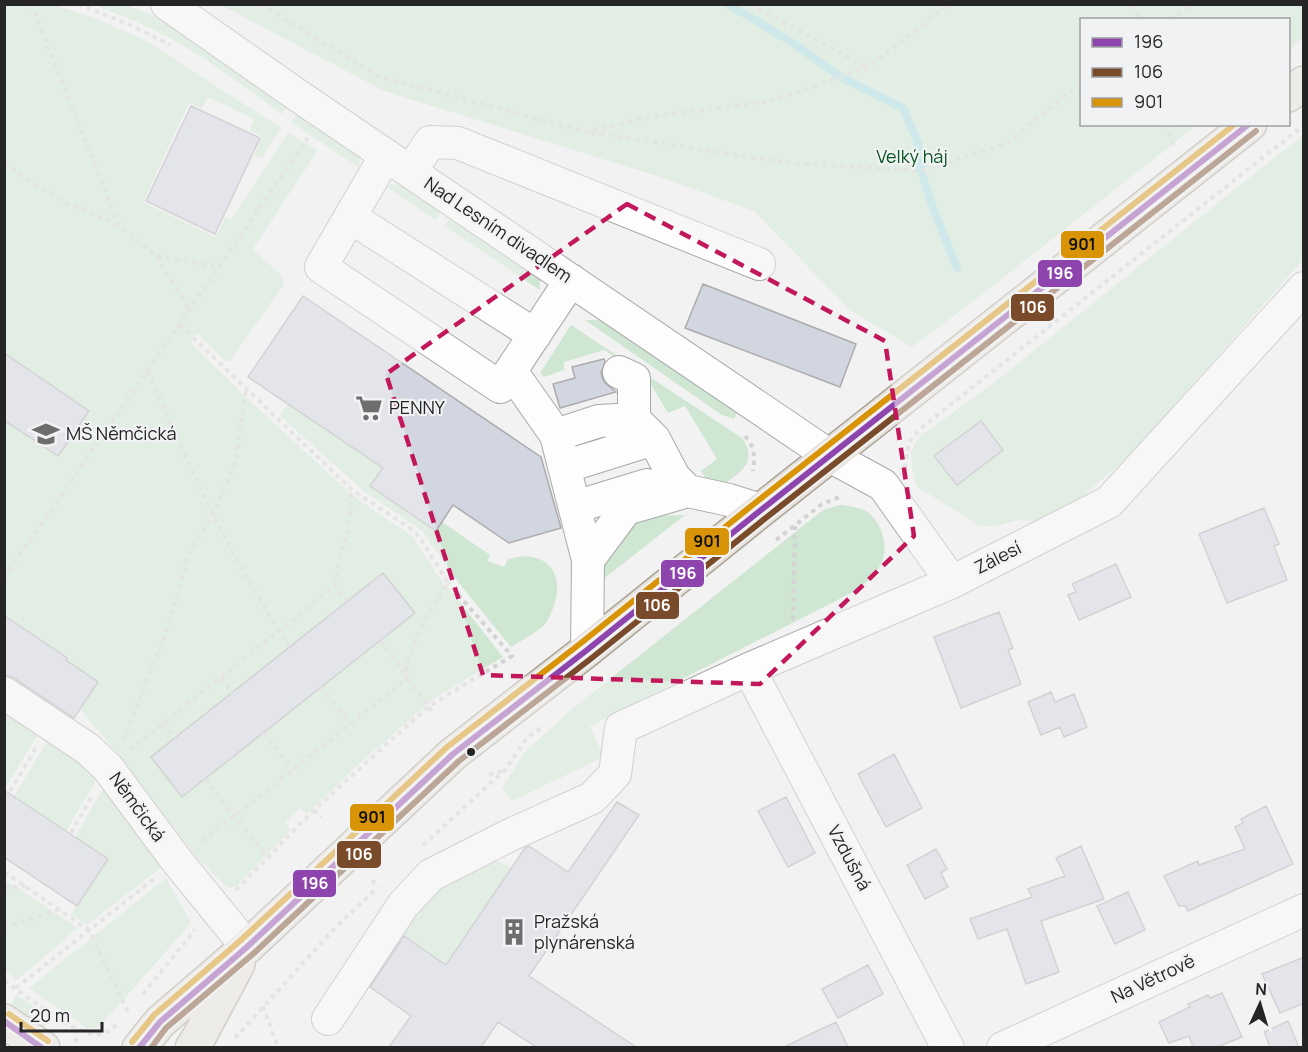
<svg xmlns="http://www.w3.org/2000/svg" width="1308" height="1052" font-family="Manrope,sans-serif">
<rect width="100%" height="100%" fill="#f2f2f2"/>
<path fill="#cfe6d2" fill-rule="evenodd" d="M1303,4V38L1289,51L1288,20H1082V124L1197,125L962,310L912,347L850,310L754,211L657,176L384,91L221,5Z
M5,5H54L89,16L145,40L281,128L262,158L254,156L262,137L250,130L254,119L208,97L202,108L189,103L143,202L216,237L225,217L231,220L288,133L318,150L253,249L280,274L284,284L230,361H225L197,333L191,343L248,399L353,496L412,536L443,583L442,587L446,591L448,587L503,657L432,700L360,763L307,814L300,808L285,823L291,830L236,886L230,888L223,884L196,856L122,759L80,709L98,682L83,671L63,663L67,658L8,616H5V420L58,456L89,411L5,353ZM383,574L375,643L183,797L151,757Z
M95,5H126L149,14L183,34L288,106L282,114C248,90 215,64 179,43C152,28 123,16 95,5Z
M298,114L356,152L360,159L359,168L291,122Z
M1303,135V260L1132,453L1081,498L1040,522L1018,520L996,526H978L965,516L917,487L912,469L911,452L918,438L991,385ZM981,421L1003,450L957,485L935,456Z
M391,184L404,186L441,212L435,220L387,187Z
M450,218L540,279V290L444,226Z
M585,320H601L610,324L735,408L737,413L734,419L722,415Z
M571,325L742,438C758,461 742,471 723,485L707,480L701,471L717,459L685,406L668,413L647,378L604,350L564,362V370L544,377L540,373Z
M288,404L383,468L371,487L436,531L442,522L490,555L488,561L504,567L508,559C516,558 524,555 532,557C566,564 560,600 546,623C540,631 520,641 511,647L462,587L421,530L365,492L280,416Z
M840,505C848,506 857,507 864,510C881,519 890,546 881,564C875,576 865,584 855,591L590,726L604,757L512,801L502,788L524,753L572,709L823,510Z
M685,515L597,584L614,542L636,522L657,516Z
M5,714L38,735L5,788Z
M48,740L88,765L98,777L66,831L14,796Z
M106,784L163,866L87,925L71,914L77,906L75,837Z
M492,860L500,862L511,868L431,985L427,957L430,953L402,934L441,883Z
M166,878L191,923L101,1025L95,1028H87L29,988Z
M4,879L78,928L17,980L5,971Z
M16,995C29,1004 49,1011 45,1029L11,1004Z"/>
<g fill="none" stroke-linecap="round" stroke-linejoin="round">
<path stroke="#a5dbe3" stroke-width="8" d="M728,4L793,43L841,77L903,108L918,143L921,171L932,205L957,268"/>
</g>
<path fill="#d2d6e0" stroke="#acacac" stroke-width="1.5" d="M191,106L260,138L215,234L146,201Z
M703,284L856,344L840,387L685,328Z
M303,296L541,457L561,528L509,543L453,505L436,531L370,486L383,468L248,377Z
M4,353L89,411L58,456L4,420Z
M604,359L605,362L601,373L604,382L616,392L560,408L553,384L575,378L572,367Z
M981,421L1003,450L957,485L934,456Z
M1264,508L1279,544L1274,546L1287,580L1227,603L1199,534Z
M1116,564L1131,597L1079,620L1068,595L1076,592L1072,584Z
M383,573L415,613L182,797L151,757Z
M999,612L1013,648L1008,650L1021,684L961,708L934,637Z
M4,615L67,658L66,660L98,682L74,718L14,678L4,675Z
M1051,692L1055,702L1074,694L1087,727L1064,737L1060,727L1041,735L1028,702Z
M894,754L922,808L886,827L858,774Z
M4,790L108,859L77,906L4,857Z
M786,797L815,853L788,867L758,811Z
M617,802L639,815L529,976L636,1047H536L498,1022L481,1047H389L411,1016L370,987L404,936L446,965L525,848L529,846L568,872Z
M1266,806L1293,864L1188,911L1185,906H1179L1164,876L1198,861L1199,865L1245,849L1235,827L1243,823L1241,819Z
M1081,846L1104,899L1041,921L1059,972L1026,984L1007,929L978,939L970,919L1032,897L1028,889L1065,876L1056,858Z
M936,849L947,869L941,873L948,887L925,899L907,865Z
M1128,892L1145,930L1115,944L1097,906Z
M1304,957V1003L1280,1013L1262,974Z
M868,965L883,994L838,1018L822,989Z
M1222,993L1242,1037L1217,1047H1193L1189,1036L1169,1043L1159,1022L1190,1007L1188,1004L1208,995L1210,998Z
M1288,1021L1299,1047H1270L1264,1032Z
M836,1022L848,1047H784Z"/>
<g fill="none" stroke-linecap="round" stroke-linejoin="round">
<defs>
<path id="minor" d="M167,4L300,97L830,456L883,485L952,582
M386,155L321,267L500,387L571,280
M411,171L430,142L458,143L759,264
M350,217L535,335
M511,371L556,435L599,421L634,419L654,439L674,477L688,491
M619,372L634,379V419
M556,435L588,560L587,650
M564,467L654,439
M575,507L647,485
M588,560L626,509L688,491L729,500L761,510
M749,669L948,1048
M4,693L88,749L108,768L177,861L247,947
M328,1019L403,905L431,875L510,835L592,798L615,774L621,728L749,669L952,582L1109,502L1304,288
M1003,1048L1304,910"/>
<path id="major" d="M1288,95L1304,83
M4,1021L43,1048
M139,1048L160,1022L247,947L453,754L587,650L761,510L1250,124
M192,1048L199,1037L238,964"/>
</defs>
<use href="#minor" stroke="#a9a9a9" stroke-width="34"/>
<use href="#major" stroke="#aba497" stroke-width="36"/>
<path stroke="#d3d3d3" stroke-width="4" stroke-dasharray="4.5 4.5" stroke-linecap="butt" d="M31,4L119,225
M78,4L128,24L171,45
M261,4L378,76L587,132L649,117L771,101L867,68L949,4
M751,4L866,67
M1134,4L1138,20
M1170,20L1191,4
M1167,124L1174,148
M591,132L781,162L921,171L1006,144L1071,91L1082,86
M4,164L62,201L119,225L156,256L190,310
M157,256L220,267
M180,325L352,490L413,530L421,539L448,583C435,602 401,657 407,679L199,844
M148,371C180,445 212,519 253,588C265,608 276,628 290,647
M745,436C755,447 755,457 753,471
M905,468L909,442L921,428L1304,125
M776,540L822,504L842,496
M4,578L308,138
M335,586L341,551L348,532L352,490
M793,620L795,526
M380,641L405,673
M221,678L233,693
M407,679L429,706L433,714
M321,687L350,724
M163,724L175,738
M263,733L293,769
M123,741L164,637L189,554L213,514L236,461L246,388
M130,750L335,586L347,601
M489,775L503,771
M205,779L267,857
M10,791L36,748
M314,810L322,817
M71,833L92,796
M423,845L505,770L527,738L543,726
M4,872L89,930L128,1012
M372,880L379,887
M4,888L25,886
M236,890L314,810L429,706L512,656L448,583
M4,928L60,909
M4,981C25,995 69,1030 92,1034C102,1036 109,1032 116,1025
M16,988L155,878
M143,994L195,930
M263,1006L278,1048
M76,1029V1045
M235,1038L335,928L376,889"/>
<use href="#minor" stroke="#fdfdfd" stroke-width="32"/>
<use href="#major" stroke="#e8e4dd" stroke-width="33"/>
<defs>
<path id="bus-1" d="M4,1021L42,1048
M139,1048L160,1022L247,947L453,754L587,650L761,510L1249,124"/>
<path id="bus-2" d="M151,1048L166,1028L253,954L459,761L593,657L767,517L1256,131"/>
<path id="bus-3" d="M9,1014L48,1041
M132,1042L154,1015L241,940L447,747L581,643L755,503L1235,124"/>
</defs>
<use href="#bus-1" stroke="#f1f2f3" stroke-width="10"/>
<use href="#bus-2" stroke="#f1f2f3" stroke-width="10"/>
<use href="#bus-3" stroke="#f1f2f3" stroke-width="10"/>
<use href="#bus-1" stroke="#8e44ad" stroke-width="6"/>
<use href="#bus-2" stroke="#7a4b2a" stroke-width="6"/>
<use href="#bus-3" stroke="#d89306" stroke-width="6"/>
</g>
<path d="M0 0H1308V1052H0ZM627,204L885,341L914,536L760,684L483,675L386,374Z" fill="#f2f2f2" fill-opacity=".55" fill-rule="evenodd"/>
<path fill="none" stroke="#c2185b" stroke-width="4.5" stroke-dasharray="12 8" stroke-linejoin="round" d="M627,204L885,341L914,536L760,684L483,675L386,374Z"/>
<defs>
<symbol id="supermarket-bare" viewBox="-9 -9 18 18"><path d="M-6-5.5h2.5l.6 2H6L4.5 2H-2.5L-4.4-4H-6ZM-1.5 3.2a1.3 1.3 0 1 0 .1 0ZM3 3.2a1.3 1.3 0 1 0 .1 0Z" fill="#6d6d6d" stroke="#f1f2f3" stroke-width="2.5" paint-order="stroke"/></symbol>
<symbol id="school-bare" viewBox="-9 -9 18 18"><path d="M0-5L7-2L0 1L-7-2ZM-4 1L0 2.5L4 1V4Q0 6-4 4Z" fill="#6d6d6d" stroke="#f1f2f3" stroke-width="2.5" paint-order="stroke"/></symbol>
<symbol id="building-bare" viewBox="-9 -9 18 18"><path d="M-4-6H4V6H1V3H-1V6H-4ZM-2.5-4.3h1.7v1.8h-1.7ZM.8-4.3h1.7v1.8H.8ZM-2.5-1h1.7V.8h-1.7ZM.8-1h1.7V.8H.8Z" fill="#6d6d6d" stroke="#f1f2f3" stroke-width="2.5" paint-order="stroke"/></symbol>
</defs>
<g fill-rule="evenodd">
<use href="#supermarket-bare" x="350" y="389" width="38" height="38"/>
<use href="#school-bare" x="27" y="415" width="38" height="38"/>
<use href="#building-bare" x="495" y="913" width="38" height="38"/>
</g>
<circle fill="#252526" stroke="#f1f2f3" stroke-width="2" cx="471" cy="752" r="5"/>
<g text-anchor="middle" stroke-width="4.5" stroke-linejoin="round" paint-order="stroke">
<g font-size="18" fill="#0a5420" stroke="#f1f2f3">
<text x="912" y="163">Velký háj</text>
</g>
<g font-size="18" fill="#252526" stroke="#f1f2f3">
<text transform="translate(498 230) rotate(34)" y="6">Nad Lesním divadlem</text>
<text transform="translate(998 558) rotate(-27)" y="6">Zálesí</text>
<text transform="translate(137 807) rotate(54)" y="6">Němčická</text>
<text transform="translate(849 858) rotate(62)" y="6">Vzdušná</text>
<text transform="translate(1153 979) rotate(-25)" y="6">Na Větrově</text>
</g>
<g font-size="18" fill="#252526" stroke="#f1f2f3" text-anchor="start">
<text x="389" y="414">PENNY</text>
<text x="66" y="440">MŠ Němčická</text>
<text x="534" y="928">Pražská<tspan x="534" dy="21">plynárenská</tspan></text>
</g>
</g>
<g stroke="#f1f2f3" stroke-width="2">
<rect x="1060" y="230" width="45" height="29" rx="6" fill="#d89306"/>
<rect x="1037" y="259" width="46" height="29" rx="6" fill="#8e44ad"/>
<rect x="1010" y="293" width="45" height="29" rx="6" fill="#7a4b2a"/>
<rect x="684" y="527" width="46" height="29" rx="6" fill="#d89306"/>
<rect x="660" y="559" width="45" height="29" rx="6" fill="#8e44ad"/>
<rect x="635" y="591" width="45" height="29" rx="6" fill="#7a4b2a"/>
<rect x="349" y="803" width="46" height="29" rx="6" fill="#d89306"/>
<rect x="336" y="840" width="46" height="29" rx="6" fill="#7a4b2a"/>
<rect x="292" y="869" width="45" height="29" rx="6" fill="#8e44ad"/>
</g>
<g font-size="16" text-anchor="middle" font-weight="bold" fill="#fff">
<text x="1060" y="279">196</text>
<text x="1033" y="313">106</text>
<text x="683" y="579">196</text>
<text x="657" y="611">106</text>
<text x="359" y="860">106</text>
<text x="315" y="889">196</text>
</g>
<g font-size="16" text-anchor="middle" font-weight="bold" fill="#111">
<text x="1082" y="250">901</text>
<text x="707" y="547">901</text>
<text x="372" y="823">901</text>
</g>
<rect width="1308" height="1052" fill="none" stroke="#252526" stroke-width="12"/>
<rect x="1080" y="18" width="210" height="108" fill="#f1f2f3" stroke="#9fa0a1" stroke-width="1.5"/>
<rect x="1092" y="38" width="30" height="9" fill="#8e44ad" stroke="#9fa0a1" stroke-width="1.5"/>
<text x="1134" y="48" font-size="18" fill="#252526">196</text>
<rect x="1092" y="68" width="30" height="9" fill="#7a4b2a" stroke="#9fa0a1" stroke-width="1.5"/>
<text x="1134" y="78" font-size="18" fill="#252526">106</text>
<rect x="1092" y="98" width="30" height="9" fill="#d89306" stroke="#9fa0a1" stroke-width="1.5"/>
<text x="1134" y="108" font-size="18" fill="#252526">901</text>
<g transform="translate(1260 1004) rotate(4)" stroke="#f1f2f3" stroke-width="4.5" paint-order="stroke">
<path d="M0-4.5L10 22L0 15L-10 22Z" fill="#252526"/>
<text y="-9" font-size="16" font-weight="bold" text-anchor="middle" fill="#252526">N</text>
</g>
<path d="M21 1022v9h81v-9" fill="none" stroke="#252526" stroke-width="3"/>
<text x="30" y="1022" font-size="18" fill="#252526" stroke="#f1f2f3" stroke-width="4.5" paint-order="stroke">20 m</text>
</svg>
